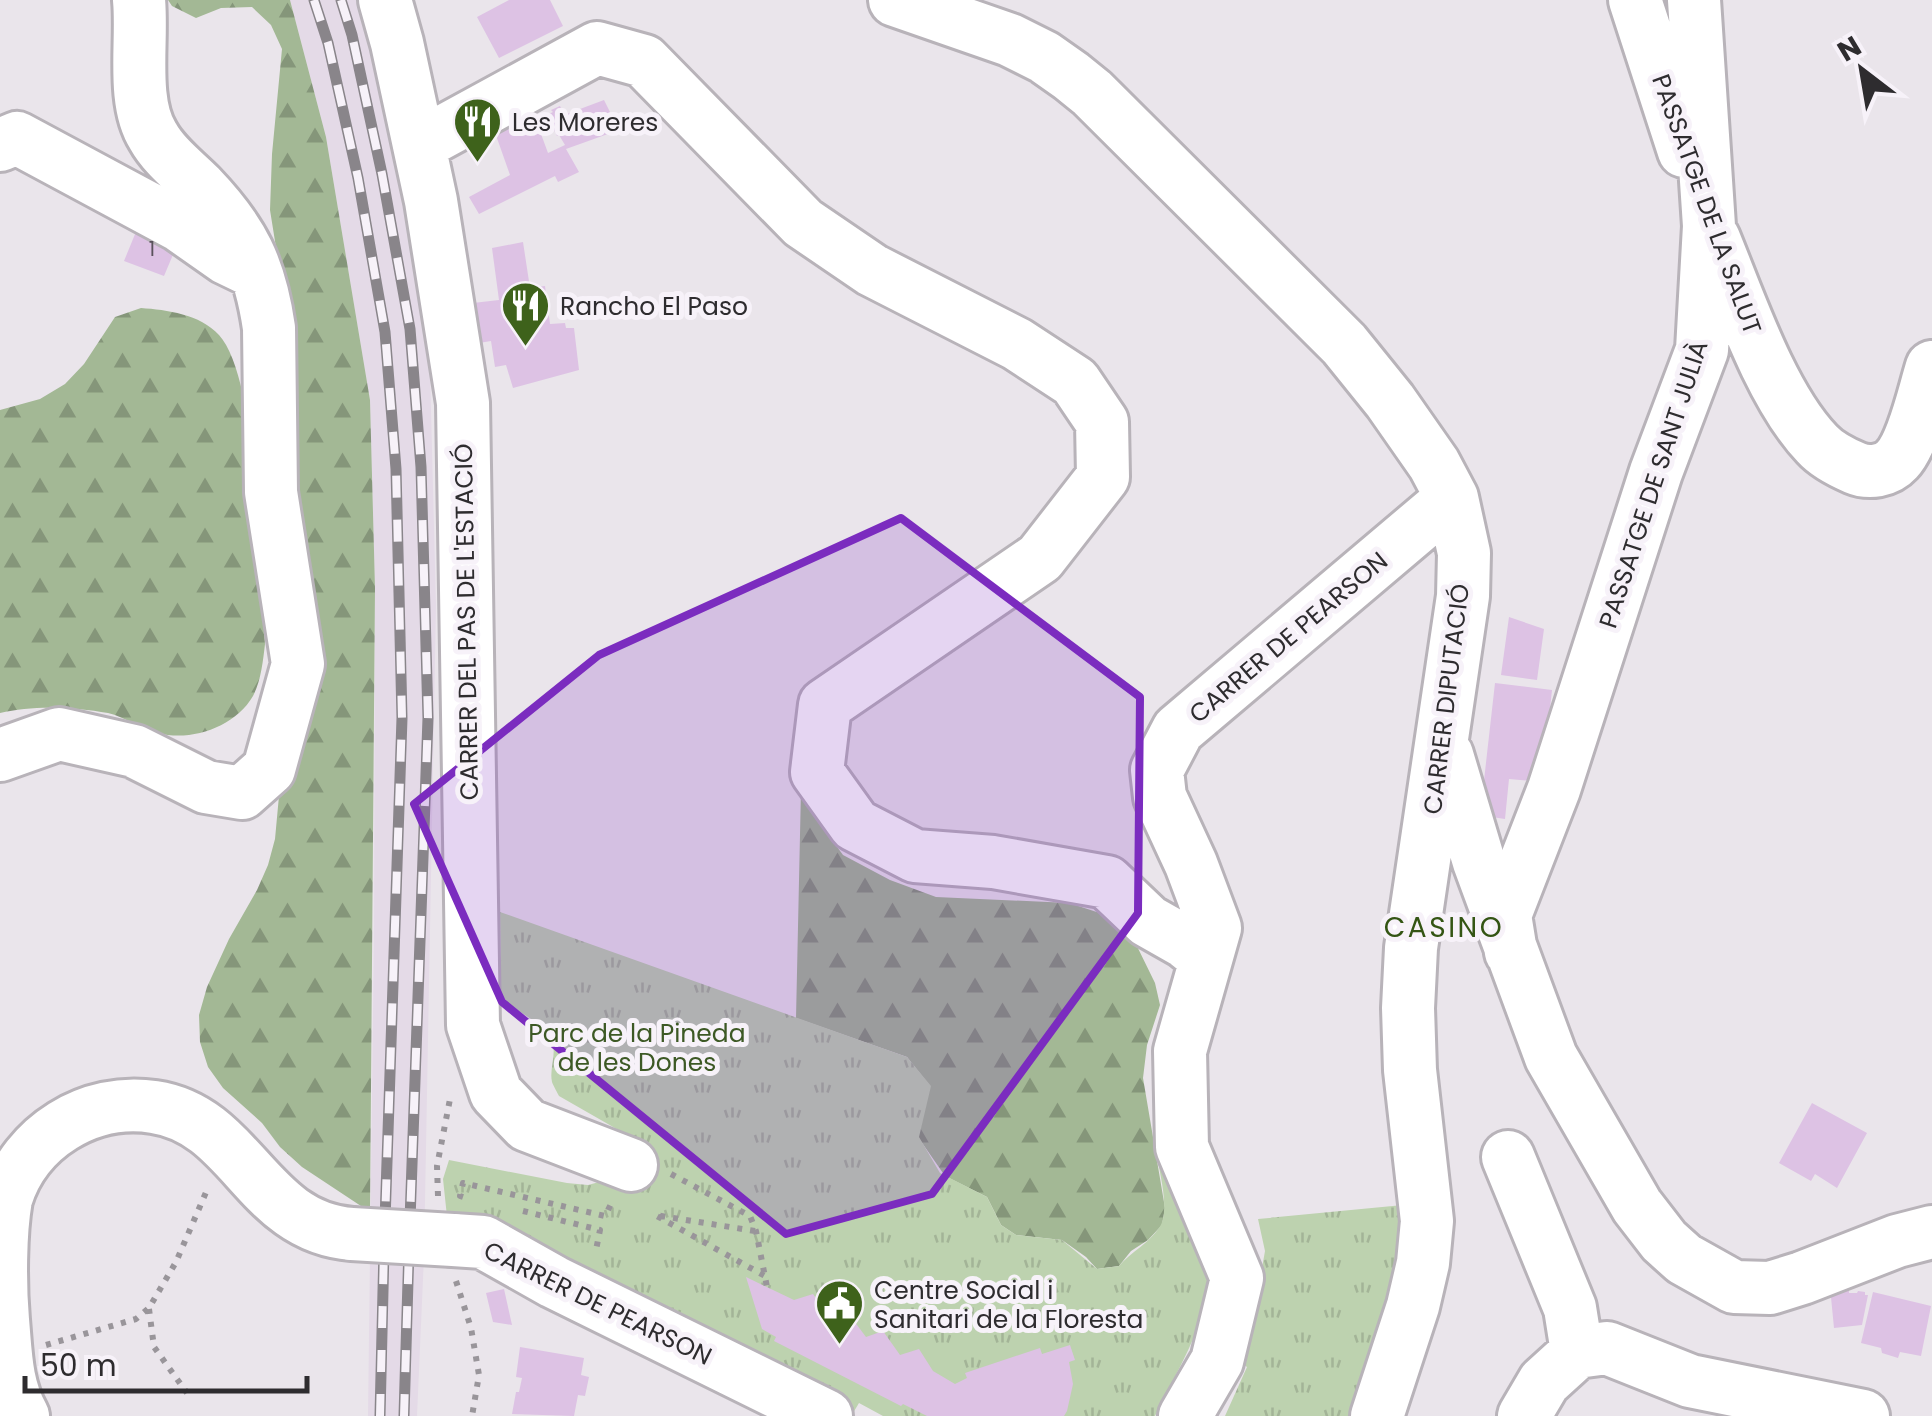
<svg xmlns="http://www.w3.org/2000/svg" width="1932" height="1416" font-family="Poppins,sans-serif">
<defs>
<pattern id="forest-firs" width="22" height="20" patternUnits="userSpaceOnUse" patternTransform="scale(2.5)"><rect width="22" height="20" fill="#a3b895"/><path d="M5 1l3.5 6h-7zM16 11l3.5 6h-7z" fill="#85967a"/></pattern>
<pattern id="park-tufts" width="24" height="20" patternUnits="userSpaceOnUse" patternTransform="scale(2.5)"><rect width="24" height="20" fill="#bdd2af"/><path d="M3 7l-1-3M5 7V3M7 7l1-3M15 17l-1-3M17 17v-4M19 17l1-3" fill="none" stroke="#a3b497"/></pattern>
</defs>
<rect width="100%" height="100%" fill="#eae5eb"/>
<path fill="#e4dae7" d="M290,0H356L394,132L430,371L436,605L424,1256L417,1416H368L374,935L375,588L370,400L326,137Z"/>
<path fill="url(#forest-firs)" d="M168,0H290L326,137L370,400L375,588L370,1212L302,1167L280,1147L262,1123L223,1088L208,1067L200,1042L199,1015L207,987L229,939L257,890L268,865L275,839L280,785L305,602L290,311L278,260L270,210L272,154L282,49L271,25L252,7L221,8L196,18L172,6Z
M141,308C167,310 200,314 219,335C259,379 261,579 265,644C263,661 261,681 253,696C235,727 191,742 158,733C140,729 125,717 108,713C74,707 33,705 0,713V410L40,399L65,384L84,364L115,317Z
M801,789L821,825L843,855L890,880L936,897L1069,903L1109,916L1132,936L1155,983L1160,1005L1147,1045L1143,1078L1165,1208L1162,1225L1148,1240L1131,1251L1119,1266L1097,1269L1086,1257L1062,1240L1016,1235L1001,1225L987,1197L945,1176L918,1137L930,1086L907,1057L796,1018Z"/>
<path fill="url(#park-tufts)" d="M500,912L907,1057L931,1086L919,1137L940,1173L987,1197L1001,1225L1016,1235L1062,1240L1097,1269L1119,1266C1131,1252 1149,1243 1159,1228C1171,1212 1159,1171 1156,1151C1170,1180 1206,1242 1208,1272C1211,1319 1175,1374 1155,1416H883L859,1403L853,1413L542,1254L448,1226L443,1179L449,1160L567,1183L588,1185L614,1178L656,1177L648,1147L559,1096C558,1094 553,1085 552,1082C549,1069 557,1054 552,1042C542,1018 513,1014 501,994Z
M1403,1205L1404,1244L1353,1416H1225L1247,1367L1233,1357L1256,1302L1265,1251L1258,1219Z"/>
<path fill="#ddc2e4" d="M509,0H550L563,26L499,58L477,17Z
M604,100L619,130L566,149L579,172L558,182L555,176L479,214L469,197L510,175L492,124L530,104L548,153L565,145L559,135L557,136L547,115L553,112L551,110L560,106L564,115Z
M140,222L180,238L164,276L124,261Z
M523,242L530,288L545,286L550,324L565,323L566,328H574L579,370L513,388L506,365L495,367L491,341L479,343L473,303L499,300L492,248Z
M1509,617L1544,629L1537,680L1501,675Z
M1495,683L1552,690L1542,782L1509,779L1505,819L1485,816L1481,807Z
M1812,1103L1867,1133L1837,1188L1815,1174L1811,1181L1779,1163Z
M746,1277L794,1300L813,1294L830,1318L848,1313L866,1337L883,1331L900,1355L919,1349L933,1371L955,1384L967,1378L965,1373L1040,1348L1042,1354L1070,1345L1075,1360L1069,1362L1073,1384L1067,1411L1064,1416H927L903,1404L901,1406L774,1341L776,1337L762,1329Z
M1849,1282V1293H1857L1858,1291L1865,1292V1295H1868L1862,1325L1834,1328L1830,1287Z
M504,1289L512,1325L493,1322L486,1293Z
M1873,1292L1931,1306L1921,1356L1900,1352L1898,1358L1882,1353L1881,1348L1861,1343Z
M520,1347L584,1358L581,1375L589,1377L585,1396L578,1395L574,1416L512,1414L516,1392H519L522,1378L516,1377Z"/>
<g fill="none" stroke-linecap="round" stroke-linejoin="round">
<defs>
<path id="minor" d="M385,0L397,43L431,201L463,403L473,1025L496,1093L527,1125L631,1165
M895,0L1010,40L1044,57L1071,76L1092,93L1344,344L1390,401L1434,464L1452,498L1464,553L1463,596L1411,948L1408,1008L1410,1070L1427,1221L1423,1263L1413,1306L1377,1416
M1635,0L1684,151
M0,145L17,138L179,225L226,258L255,272
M419,145L597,48L644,61L803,223L872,270L1017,344L1075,382L1102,422L1103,477L1040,558L825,705L817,772L855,825L915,856L993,862L1107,882L1148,921L1185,942L1205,958
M1714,239C1739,300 1771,396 1817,444C1827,455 1841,462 1855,468C1869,474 1887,471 1897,460C1914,442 1924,392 1932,367
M0,755L59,734L134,751L206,787L242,793L269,769L298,664L271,492L269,328C260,266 243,232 200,187C184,171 164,156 153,136C131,101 143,41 139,0
M1447,755L1479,862L1551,1057L1637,1206L1664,1241L1684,1259L1734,1287L1770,1288L1802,1278L1897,1241L1932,1232
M1511,952L1505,915L1554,789L1656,472L1702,350L1709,226L1694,0
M1508,1157L1570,1308L1577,1352
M453,1240L483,1242L554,1282L826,1416
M23,1416C6,1386 6,1354 3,1320C0,1285 0,1233 6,1199C25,1137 89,1097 154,1107C243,1120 256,1227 352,1234
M1185,1416L1217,1361L1237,1278L1182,1147L1180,1051L1215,928L1191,864L1160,797L1157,770L1178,730L1452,498
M1524,1416L1544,1382L1577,1352L1607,1348L1690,1381L1863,1416"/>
</defs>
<use href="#minor" stroke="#b8b3b9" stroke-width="58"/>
<path stroke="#99959a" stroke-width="6" stroke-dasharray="5 8" stroke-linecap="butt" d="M671,1174L750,1216L756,1231L767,1287
M438,1196L437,1166L450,1099
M463,1197L460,1196L463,1183L605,1216L612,1202
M523,1211L600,1230L596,1250L593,1249
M755,1231L655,1215L765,1276
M456,1281L471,1328L479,1375L472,1416
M149,1309L154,1347L187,1393
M46,1345L136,1319L149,1308L176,1262L207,1190"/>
<use href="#minor" stroke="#fff" stroke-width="52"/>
<defs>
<path id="rail" d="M314,0L328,43L358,178L385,332L396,469L402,718L385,1221
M341,0L352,35L382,174L410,329L421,467L428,718L410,1220
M380,1416L384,1249
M404,1416L409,1247"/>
</defs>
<use href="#rail" stroke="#89858a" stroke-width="11"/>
<use href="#rail" stroke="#f7f2f9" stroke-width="8" stroke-dasharray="22" stroke-linecap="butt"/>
<defs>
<path id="minor-bridge" d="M352,1234L453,1240"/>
</defs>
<use href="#minor-bridge" stroke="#b8b3b9" stroke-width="58" stroke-linecap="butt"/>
<use href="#minor-bridge" stroke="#fff" stroke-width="52"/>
</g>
<path fill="#7b2cbf" fill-opacity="0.2" stroke="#7b2cbf" stroke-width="8" stroke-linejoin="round" d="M901,518L1140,697L1138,913L932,1194L786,1234L502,1002L414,804L599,655Z"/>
<defs>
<symbol id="restaurant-pin" viewBox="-11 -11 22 30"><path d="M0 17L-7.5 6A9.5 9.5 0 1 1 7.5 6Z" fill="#3e621b" stroke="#f7f2f9"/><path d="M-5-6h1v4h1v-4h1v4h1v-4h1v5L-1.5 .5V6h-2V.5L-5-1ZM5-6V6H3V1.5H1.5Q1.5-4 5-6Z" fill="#fff"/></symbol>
<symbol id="civic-pin" viewBox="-11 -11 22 30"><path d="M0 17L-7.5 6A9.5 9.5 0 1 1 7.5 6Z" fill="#3e621b" stroke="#f7f2f9"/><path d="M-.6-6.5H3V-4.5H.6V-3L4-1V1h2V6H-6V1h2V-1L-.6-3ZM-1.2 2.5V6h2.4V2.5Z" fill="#fff"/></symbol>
</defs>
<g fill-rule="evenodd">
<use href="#restaurant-pin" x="450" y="94" width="55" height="75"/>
<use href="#restaurant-pin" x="498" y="278" width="55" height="75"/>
<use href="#civic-pin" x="812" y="1276" width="55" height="75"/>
</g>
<g text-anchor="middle" stroke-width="10" stroke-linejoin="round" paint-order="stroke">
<g font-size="20" fill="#5a525c">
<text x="152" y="256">1</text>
</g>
<g font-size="25" fill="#2e2c2f" stroke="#f7f2f9" text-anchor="start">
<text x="512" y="131">Les Moreres</text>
<text x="560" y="315">Rancho El Paso</text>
<text x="874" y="1299">Centre Social i<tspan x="874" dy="29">Sanitari de la Floresta</tspan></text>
</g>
<g font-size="25" fill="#2e2c2f" stroke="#f7f2f9">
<text transform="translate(1707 204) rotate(70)" y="9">PASSATGE DE LA SALUT</text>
<text transform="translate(1653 484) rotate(-72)" y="9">PASSATGE DE SANT JULIÀ</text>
<text transform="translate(466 622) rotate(-91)" y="9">CARRER DEL PAS DE L'ESTACIÓ</text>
<text transform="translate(1288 637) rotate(-40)" y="9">CARRER DE PEARSON</text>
<text transform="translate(1446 699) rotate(-83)" y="9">CARRER DIPUTACIÓ</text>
<text transform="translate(598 1303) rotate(26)" y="9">CARRER DE PEARSON</text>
</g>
<g font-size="25" fill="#3d5925" stroke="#f7f2f9">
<text x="637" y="1042">Parc de la Pineda<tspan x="637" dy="29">de les Dones</tspan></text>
</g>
<g font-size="28" letter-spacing="2.5" fill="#345514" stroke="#f7f2f9">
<text x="1444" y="937">CASINO</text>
</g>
</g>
<g transform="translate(1862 70) rotate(329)" stroke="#f7f2f9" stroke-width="8" paint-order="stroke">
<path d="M0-8L18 38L0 25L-18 38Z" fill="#2e2c2f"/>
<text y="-15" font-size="28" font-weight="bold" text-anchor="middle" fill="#2e2c2f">N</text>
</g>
<path d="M25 1376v15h282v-15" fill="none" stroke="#2e2c2f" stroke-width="5"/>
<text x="40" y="1376" font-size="30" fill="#2e2c2f" stroke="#f7f2f9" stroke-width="8" paint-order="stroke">50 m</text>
</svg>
